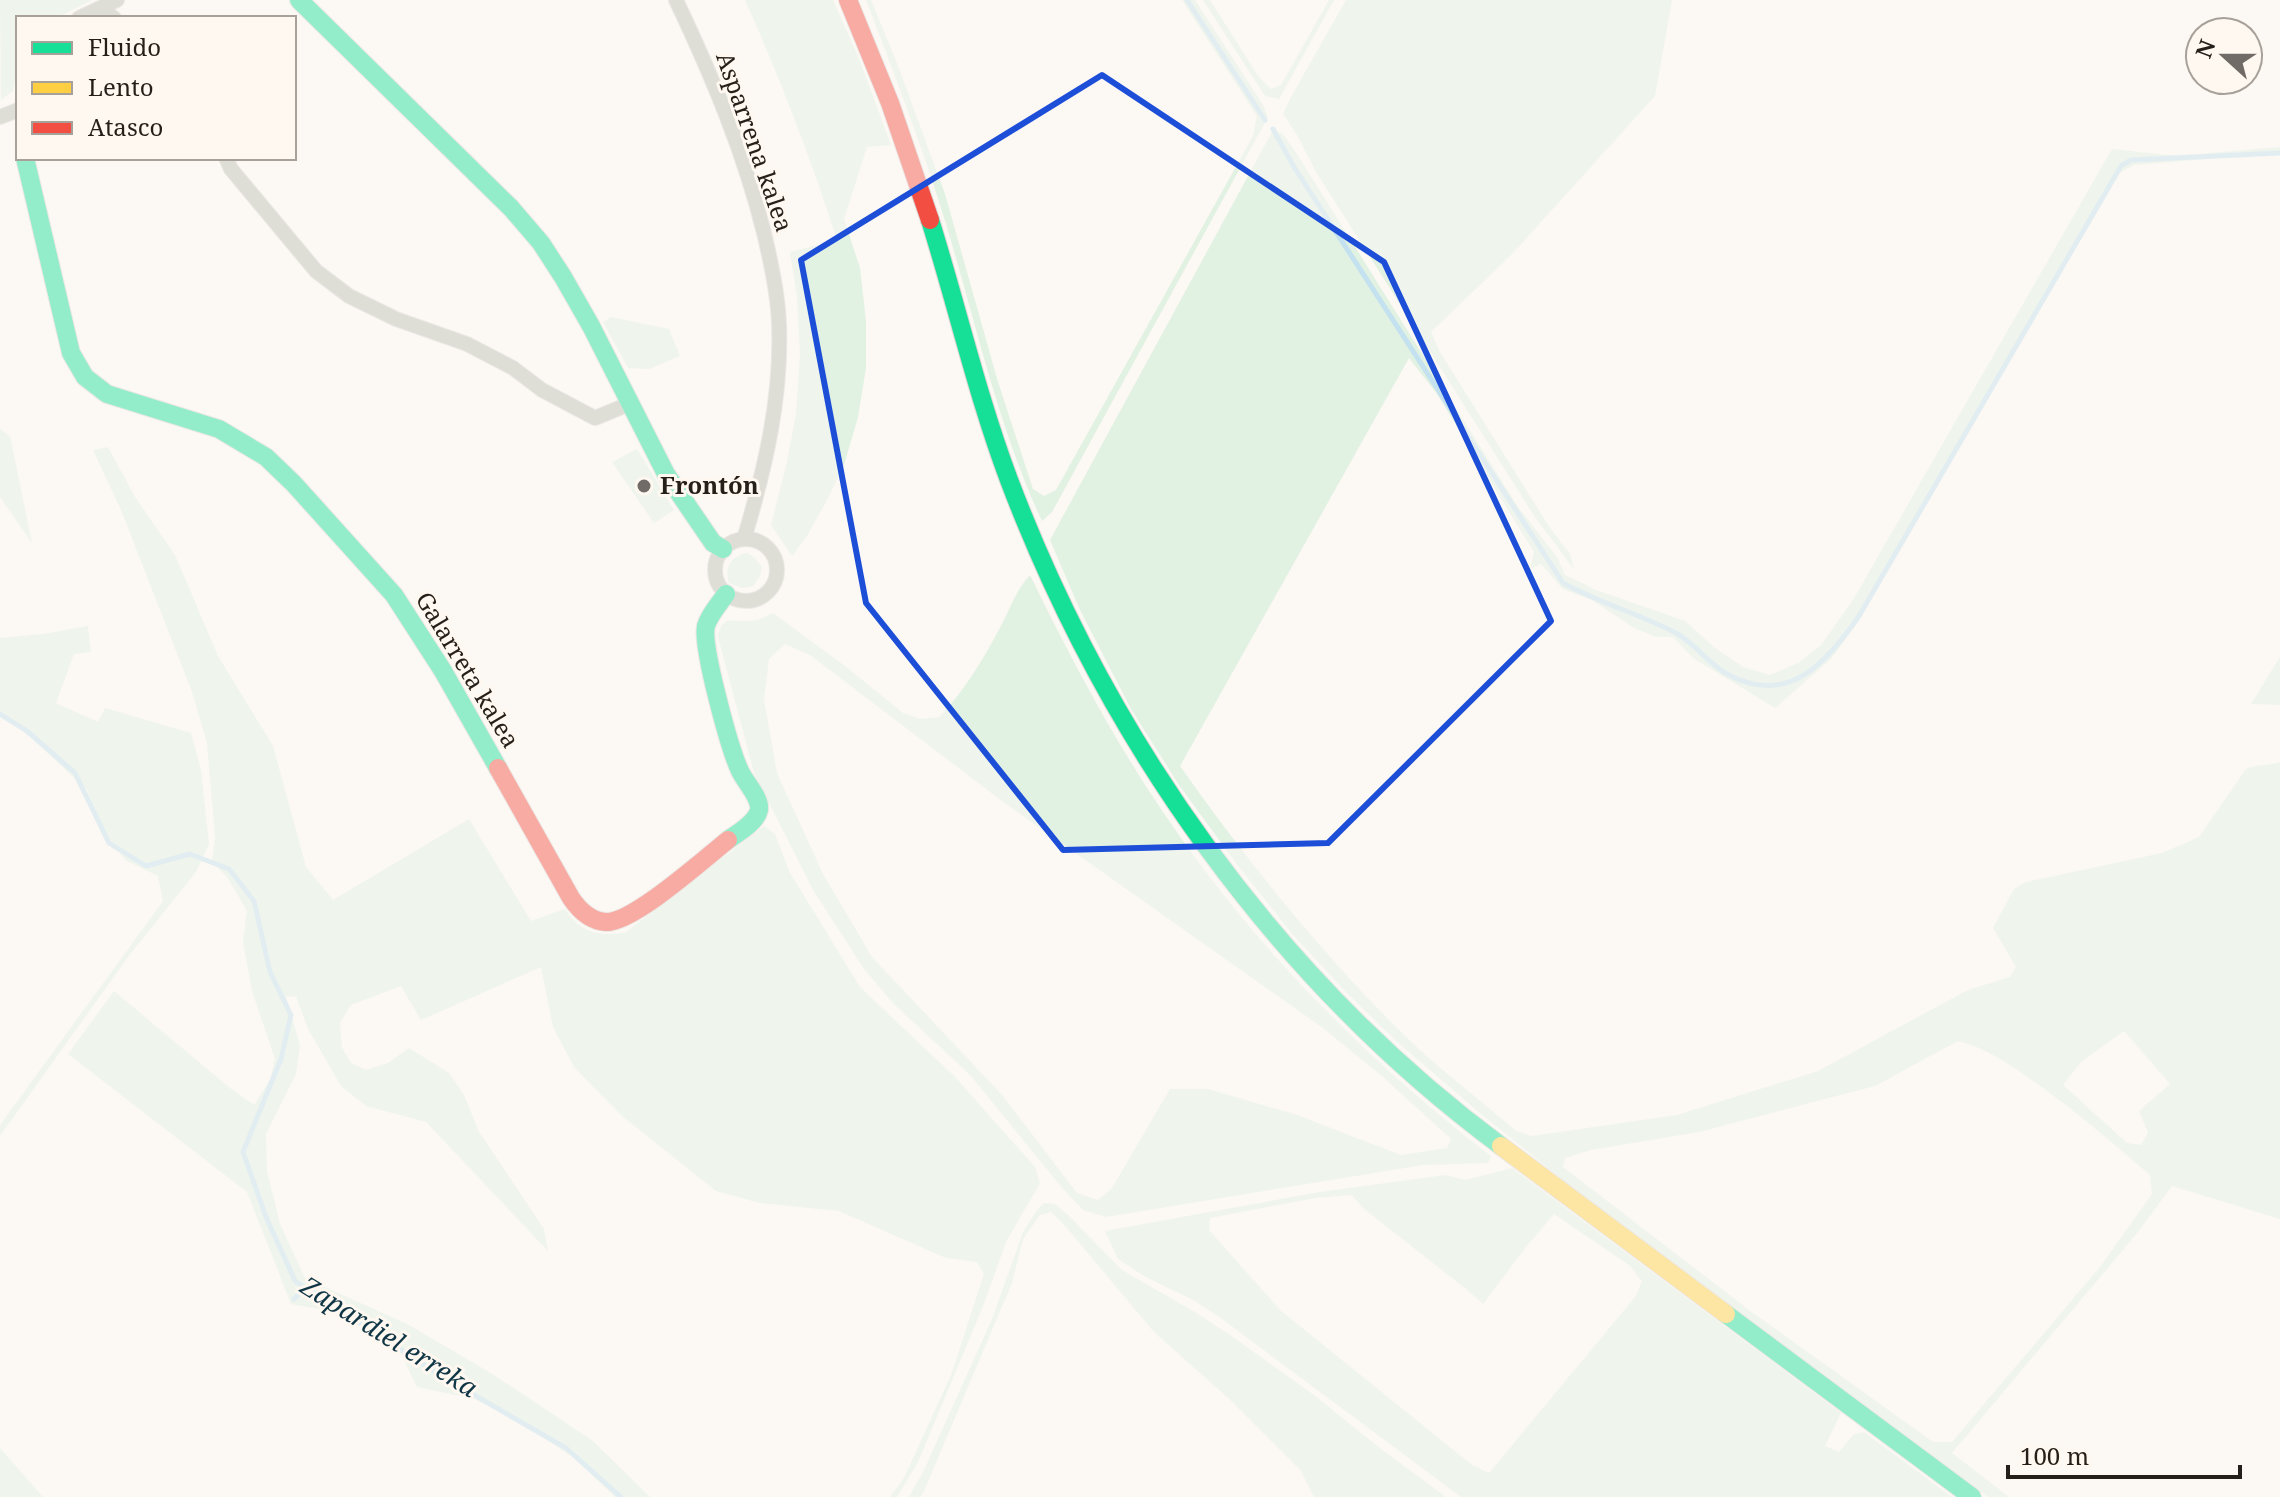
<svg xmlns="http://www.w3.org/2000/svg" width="2280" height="1497" font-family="'Noto Serif',serif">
<rect width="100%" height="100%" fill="#fcf8f4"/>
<path fill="#e1f1e2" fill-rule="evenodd" d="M0,0H92L56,18H18V66L13,91L1,100Z
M745,0H833L860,61L891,145L867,147L844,219L860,268L866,321V368L858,417L844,465L826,502L807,536L792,556L771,525L787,462L796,414L800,356L797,297L790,252L837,240C811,159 780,78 745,0Z
M866,0H871L897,63L945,194L998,382L1033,489L1044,496L1056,490L1253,136L1257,116L1182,0H1195L1263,105L1268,117L1052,512L1042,521C998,427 976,323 946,224C923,148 894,74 866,0Z
M1203,0H1210L1258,76L1271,89L1281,85L1329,0H1334L1279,99L1265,96Z
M1346,0H1672L1655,96L1511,255L1431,332L1440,352L1550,528L1570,554L1574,569L1535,517L1316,172L1297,135L1283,114L1291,97Z
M1272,132L1282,133L1295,151L1518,507L1557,557L1565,575L1596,590L1685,621L1715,648L1743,667L1770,675L1800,662L1821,645L1853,600L2112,149L2176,156L2280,147V153L2134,165L2118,174L1857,623L1831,659L1775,708L1693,658L1673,637H1656L1634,628L1592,600L1563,589L1541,564L1530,569L1534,552L1437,394L1409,358L1180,766C1245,858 1315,946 1395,1026C1432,1064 1476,1096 1516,1131L1532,1136L1677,1115L1818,1071L1968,990L2010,977L2016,967L1993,928L2014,889L2026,882L2162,853L2199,837L2246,769C2258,764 2267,766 2280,762V1219L2172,1186L2138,1232L1952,1453L2009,1497H1988L1564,1181L1481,1114L1396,1041L1347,993L1293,935L1236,863L1179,785L1131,709L1080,610L1050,540ZM2124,1031L2170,1084L2139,1111L2148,1133L2141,1145L2127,1143L2063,1085L2081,1062ZM1958,1041C1989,1049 2014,1067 2039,1085C2078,1113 2114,1144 2150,1175L2152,1194L2100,1267L1952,1442H1933L1749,1310L1563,1167L1565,1158L1591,1150L1699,1132L1875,1086Z
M611,317L669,329L680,356L649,369L628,368L603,322Z
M0,429L10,436L32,543L0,497Z
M108,447L135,497L175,555L218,656L273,746L306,867L333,900L469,819L531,921L565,909C580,933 600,937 626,932L764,826L775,834L790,873L860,987L955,1077L1035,1167L1040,1183L1006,1242L984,1304L918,1462L897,1497H890L904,1478L951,1375L984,1274L977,1262L946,1258L839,1211L760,1203L716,1191L622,1116L574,1067L553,1027L541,967L421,1020L401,986L351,1005L340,1023L342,1048L351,1063L366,1070L388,1063L409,1048L449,1073L464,1095L478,1130L544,1229L548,1251L426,1122L366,1106L341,1086L308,1029L296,996L286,997L300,1045L296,1074L266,1134L267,1171L280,1224L305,1278L409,1325L494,1375L593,1441L650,1497H615L574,1458L525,1425L475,1399L417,1387L399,1350L356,1322L319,1309L291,1304L247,1192L68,1054L114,991L230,1088L254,1105L270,1080L275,1059L252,991L243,942L247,911L227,877L212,862L215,837L207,743L192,692L121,510L93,450Z
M637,449L674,510L654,523L612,462Z
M747,553L755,558L762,567L760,576L753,586L742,588L729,583C724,567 731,556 747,553Z
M1030,575C1069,655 1111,735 1161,809C1250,942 1364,1059 1491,1156L1488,1163L1423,1165L1106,1217L1083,1210L1063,1189L971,1076L893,1003L864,969L813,890L754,773L718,637C722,615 731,621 748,621C756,621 765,617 773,613L845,666L903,713L920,719L939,717C965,691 985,656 1002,624C1011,606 1017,589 1030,575ZM785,644L810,655L1002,801L1323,1028L1383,1077L1451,1139L1447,1148L1401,1155L1297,1115L1208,1089H1170L1112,1188L1098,1200L1077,1193L1002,1095L872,957L823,874L777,773L764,700L769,659Z
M88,626L91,652L74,654L56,703L98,722L105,708L191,733L201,770L209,844L196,872L128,957L0,1136V1125L163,901L158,876L125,860L102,828L87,790L17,724L0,714V638L43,634Z
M2280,657V705L2251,704Z
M1512,1168L1841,1413L1825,1446L1839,1452L1854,1434L1864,1432L1952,1497H1461L1218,1316L1193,1300L1144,1276L1118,1259L1105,1231L1320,1192L1445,1175L1466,1180ZM1352,1195L1363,1208L1466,1289L1483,1304L1526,1247L1554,1214L1629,1265L1642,1281L1636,1296L1489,1473L1472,1465L1280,1310L1209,1230L1210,1218L1315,1198Z
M1044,1203L1055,1204L1068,1215L1122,1270L1198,1314L1230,1335L1314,1395L1381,1449L1446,1497H1314L1301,1471L1228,1398L1154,1332L1067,1228L1051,1212L1040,1215L1023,1239L1012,1283L924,1491L920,1497H909L924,1470L992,1319L1023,1232L1037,1210Z
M0,1448L43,1497H0Z"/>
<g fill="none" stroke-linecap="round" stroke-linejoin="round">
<path stroke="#c4e1ef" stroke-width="5" d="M1187,0L1265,120
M1273,129L1294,167L1563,583C1599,603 1640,614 1676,633C1696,644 1709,665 1729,675C1789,707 1828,661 1859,616L2121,166L2131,160L2280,153
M0,714L27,731L75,773L109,843L146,866L190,854L229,869L254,901L270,972L291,1015L281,1059L243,1152L266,1217L295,1281L443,1377L566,1448L621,1497
M294,1299L306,1287"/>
<defs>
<path id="street" d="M676,0C712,76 744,152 764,233C771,262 778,294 779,324C782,397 765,469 744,539
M100,8L114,18
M79,18L117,0
M0,117L18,110
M226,158L231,169L316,271L349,296L396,319L467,344L513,368L542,390L595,418L629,404
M715 570a31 31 0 1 1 62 0a31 31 0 1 1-62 0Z"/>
<path id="fast" d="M299,0L511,208L541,243L563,277L591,326L666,474L713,543L723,549
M25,158L71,353L85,377L107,394L219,429L266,457L294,484L394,595L443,671L498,768
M930,220C957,306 977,395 1009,480C1108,741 1276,979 1501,1146
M726,594C720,603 709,615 706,626C701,645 730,750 740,771C745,782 761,798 759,810C756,823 738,833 728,840
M1726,1314L1972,1497"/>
<path id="slow" d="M1501,1146L1726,1314"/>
<path id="jam" d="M848,0L890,103L930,220
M498,768L571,898C579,910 591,921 606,922C633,923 704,859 728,840"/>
</defs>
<use href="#street" stroke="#d9d5d2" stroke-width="16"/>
<use href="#fast" stroke="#d9d5d2" stroke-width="20"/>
<use href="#slow" stroke="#d9d5d2" stroke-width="20"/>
<use href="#jam" stroke="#d9d5d2" stroke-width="20"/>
<use href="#street" stroke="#bbbeb3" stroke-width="14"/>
<use href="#fast" stroke="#16e098" stroke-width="18"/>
<use href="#slow" stroke="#ffcf43" stroke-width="18"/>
<use href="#jam" stroke="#f24e42" stroke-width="18"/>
</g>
<path d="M0 0H2280V1497H0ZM1102,75L1384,262L1551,621L1328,843L1063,850L866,603L801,260Z" fill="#fcf8f4" fill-opacity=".55" fill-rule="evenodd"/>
<path fill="none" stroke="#1d4ed8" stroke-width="6" stroke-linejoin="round" d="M1102,75L1384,262L1551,621L1328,843L1063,850L866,603L801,260Z"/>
<circle fill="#706b66" stroke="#fff8f0" stroke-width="3" cx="644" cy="486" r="8"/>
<g text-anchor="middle" stroke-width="6" stroke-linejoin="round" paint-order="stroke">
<g font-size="24" fill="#251f19" stroke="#fff8f0">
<text transform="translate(754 142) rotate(71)" y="8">Asparrena kalea</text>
<text transform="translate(467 670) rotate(59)" y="8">Galarreta kalea</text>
</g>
<g font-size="24" font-weight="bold" fill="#251f19" stroke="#fff8f0" text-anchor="start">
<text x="660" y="494">Frontón</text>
</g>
<g font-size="26" font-style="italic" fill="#103646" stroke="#fff8f0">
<text transform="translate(389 1337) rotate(32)" y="9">Zapardiel erreka</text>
</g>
</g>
<rect x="16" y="16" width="280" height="144" fill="#fff8f0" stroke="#a8a19a" stroke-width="2"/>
<rect x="32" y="42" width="40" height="12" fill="#16e098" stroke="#a8a19a" stroke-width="2"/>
<text x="88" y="56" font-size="24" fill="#251f19">Fluido</text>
<rect x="32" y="82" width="40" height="12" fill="#ffcf43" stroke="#a8a19a" stroke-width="2"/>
<text x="88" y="96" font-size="24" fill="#251f19">Lento</text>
<rect x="32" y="122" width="40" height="12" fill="#f24e42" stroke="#a8a19a" stroke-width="2"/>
<text x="88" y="136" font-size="24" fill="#251f19">Atasco</text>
<g transform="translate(2224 56) rotate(291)"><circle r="38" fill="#fff8f0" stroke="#a8a19a" stroke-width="2"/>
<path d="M0-6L14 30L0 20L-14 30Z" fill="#706b66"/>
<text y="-12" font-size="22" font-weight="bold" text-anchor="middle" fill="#251f19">N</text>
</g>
<path d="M2008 1465v12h232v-12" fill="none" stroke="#251f19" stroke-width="4"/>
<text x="2020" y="1465" font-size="24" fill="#251f19" stroke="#fff8f0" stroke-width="6" paint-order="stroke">100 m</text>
</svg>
